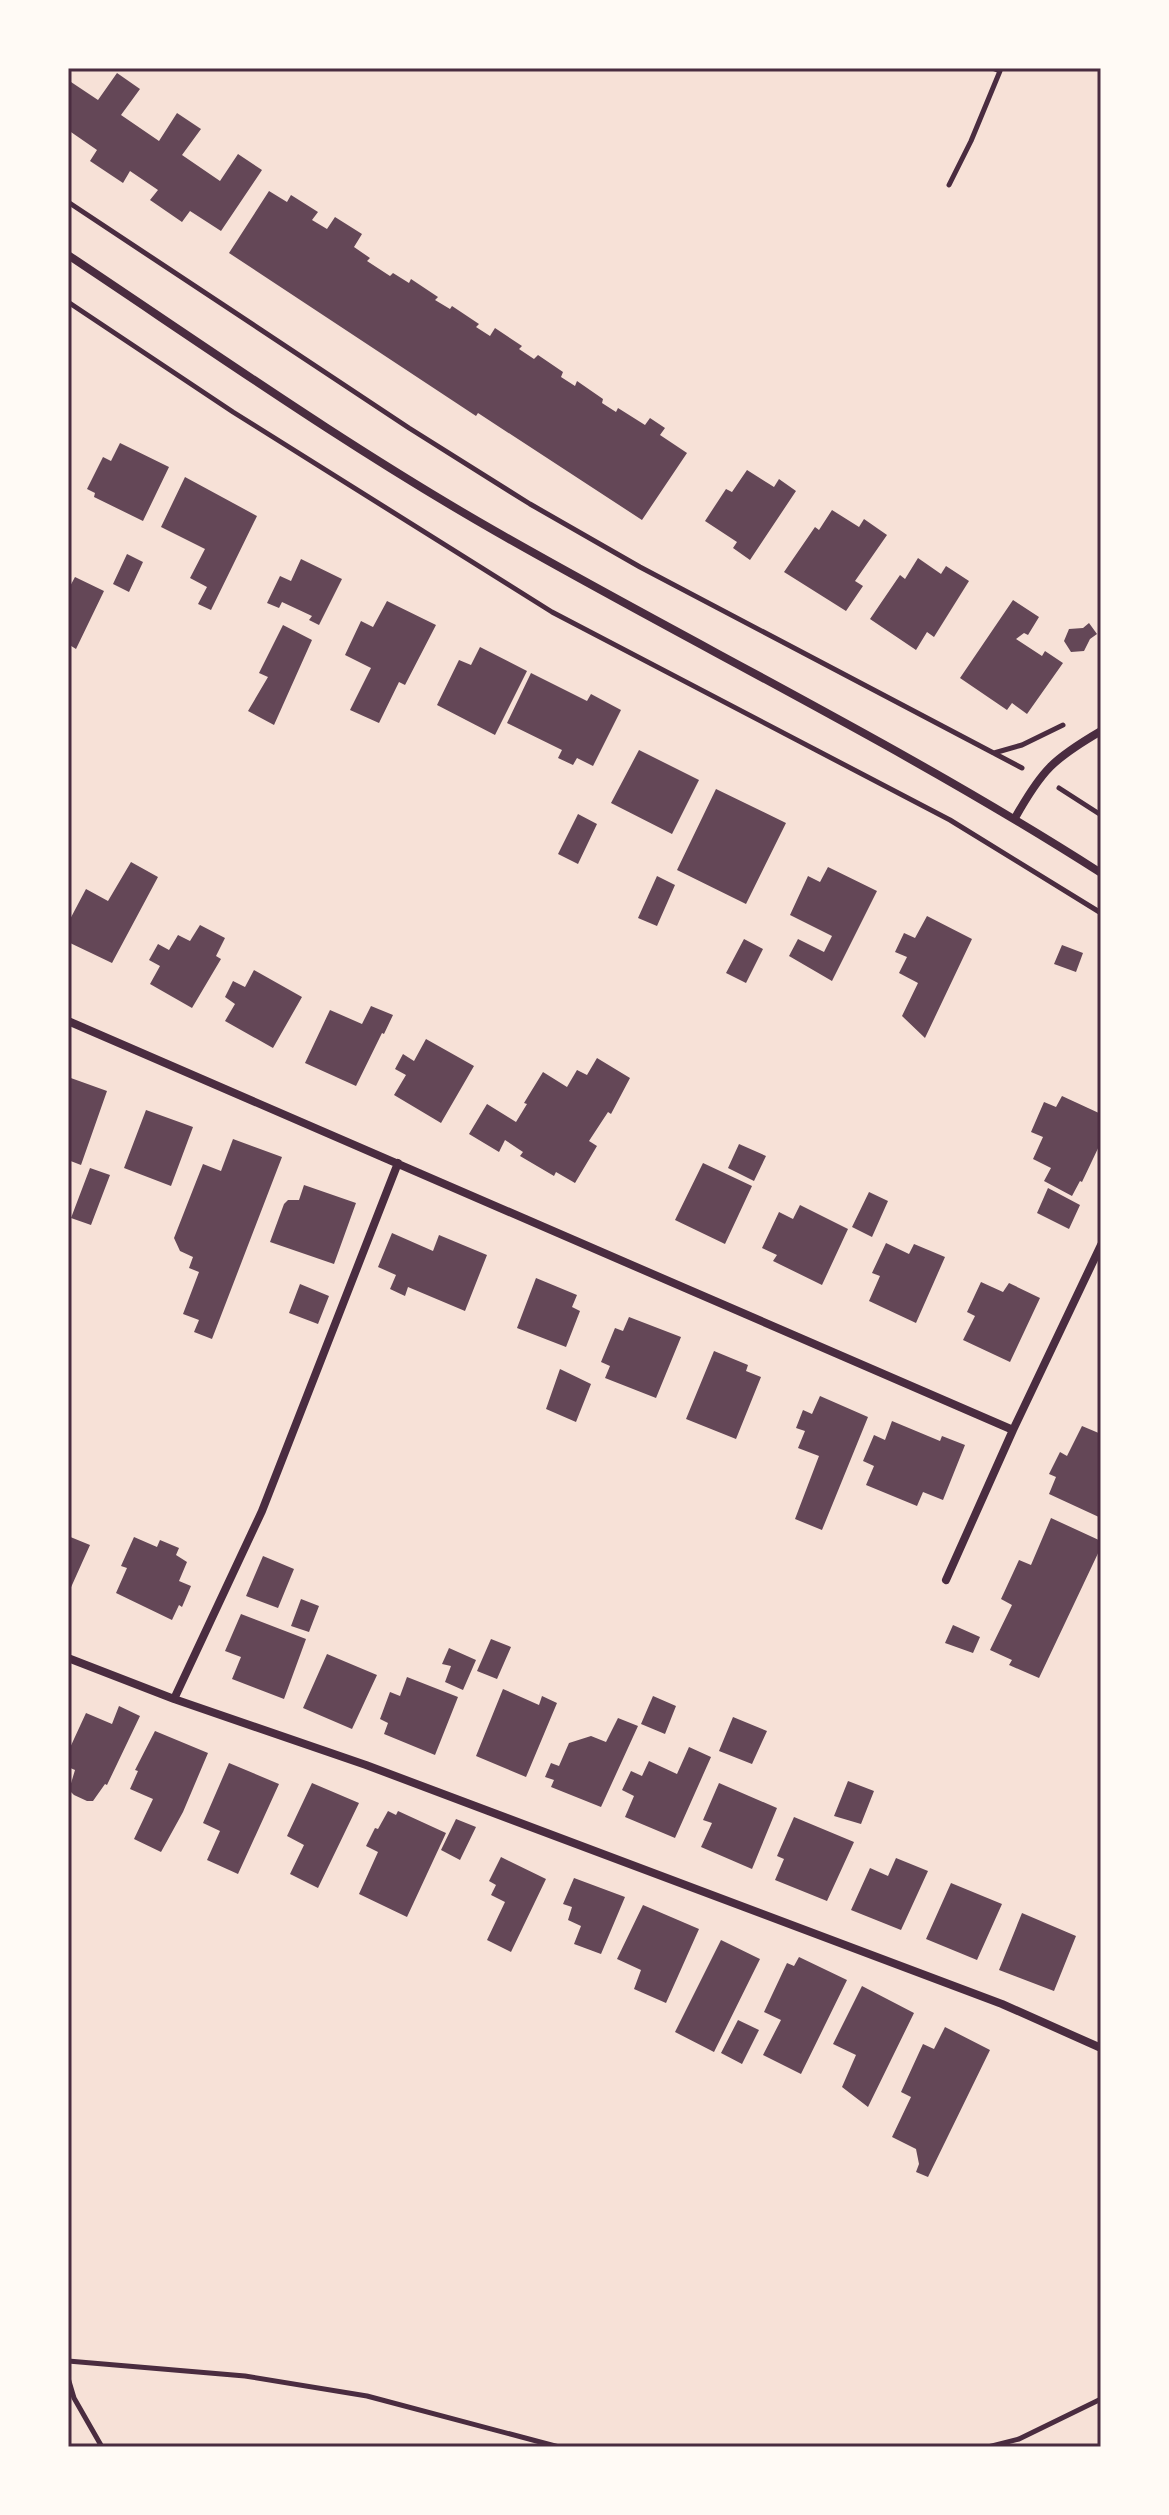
<svg xmlns="http://www.w3.org/2000/svg" width="1169" height="2515" font-family="'Work Sans',sans-serif">
<rect width="100%" height="100%" fill="#f7e1d7"/>
<path fill="#644757" d="M117,73L140,89L121,115L159,141L177,113L201,129L182,155L220,181L238,154L262,170L221,231L190,211L182,222L150,200L158,190L130,171L123,183L90,161L97,150L68,130V80L98,100Z
M269,191L287,202L291,195L318,212L312,220L327,229L335,217L362,234L354,247L370,258L367,261L390,276L393,273L409,283L411,279L438,297L435,300L450,309L452,306L479,324L476,327L490,336L495,328L522,346L519,349L534,359L538,355L563,372L561,377L575,386L577,381L603,399L602,403L616,412L618,408L645,425L650,418L665,428L660,435L687,453L642,520L478,413L476,416L229,253Z
M120,443L169,467L143,521L94,497L95,493L87,489L103,457L111,461Z
M747,470L774,487L779,479L796,491L750,560L733,548L737,542L705,521L726,489L732,492Z
M185,477L257,516L211,610L198,604L207,587L190,578L205,549L161,527Z
M832,510L859,527L864,519L887,535L855,581L863,586L846,611L784,572L815,527L819,530Z
M127,554L143,562L129,592L113,584Z
M918,558L941,574L946,566L969,581L934,637L927,632L916,650L870,619L900,575L905,579Z
M301,559L342,579L319,625L309,620L312,616L282,602L279,608L267,603L280,576L291,581Z
M75,577L104,591L76,649L68,644V590Z
M1013,600L1039,617L1028,635L1024,633L1016,639L1042,656L1045,651L1063,663L1027,714L1012,703L1007,710L960,678Z
M387,601L436,625L405,685L399,682L379,723L350,710L371,668L345,655L361,621L373,627Z
M1089,623L1097,634L1090,639L1084,651L1071,652L1064,641L1069,629L1083,628Z
M283,625L312,640L274,725L248,711L268,677L259,673Z
M480,647L527,671L495,735L437,705L459,660L471,665Z
M531,673L587,701L591,694L621,710L593,766L577,758L573,765L558,758L562,750L507,723Z
M639,750L699,780L672,834L611,803Z
M716,789L786,823L746,904L677,870Z
M578,814L597,824L578,864L558,854Z
M131,862L158,877L112,963L68,942V923L86,889L108,901Z
M828,867L877,891L832,981L789,956L798,939L824,952L832,936L790,915L808,876L820,882Z
M657,876L675,885L657,926L638,918Z
M927,916L972,939L925,1038L902,1016L918,983L899,973L907,957L895,952L904,933L915,938Z
M200,925L225,938L216,956L221,959L192,1008L150,984L160,966L149,960L158,944L169,950L178,935L190,941Z
M744,939L763,949L746,983L726,973Z
M1062,945L1083,953L1076,972L1054,964Z
M254,970L302,997L273,1048L225,1021L235,1004L225,997L233,981L245,987Z
M371,1006L393,1015L384,1034L382,1033L356,1086L305,1063L330,1010L362,1024Z
M426,1039L474,1066L441,1123L394,1095L406,1075L395,1069L403,1054L414,1061Z
M597,1058L630,1078L611,1114L608,1112L589,1141L597,1146L575,1183L556,1172L554,1176L520,1156L523,1152L505,1140L499,1152L469,1134L487,1104L516,1122L527,1104L524,1103L543,1072L567,1087L577,1070L587,1075Z
M68,1077L107,1091L81,1165L68,1160Z
M1062,1096L1101,1114V1142L1082,1182L1080,1181L1072,1196L1044,1181L1051,1168L1033,1159L1043,1137L1031,1132L1044,1102L1056,1107Z
M146,1110L193,1127L171,1186L124,1168Z
M233,1139L282,1157L212,1339L194,1332L199,1320L183,1314L199,1272L189,1268L193,1257L180,1251L174,1238L203,1164L221,1171Z
M739,1144L766,1156L754,1181L728,1168Z
M703,1163L752,1186L725,1244L675,1220Z
M90,1168L110,1175L91,1225L71,1218Z
M304,1185L356,1203L334,1264L270,1242L284,1204L288,1200H299Z
M1048,1188L1080,1205L1069,1229L1037,1213Z
M869,1192L888,1201L872,1237L852,1227Z
M800,1205L848,1229L822,1285L773,1261L777,1255L762,1248L779,1212L793,1219Z
M392,1233L433,1251L439,1235L487,1255L465,1311L408,1287L405,1296L390,1289L396,1275L378,1267Z
M886,1243L909,1254L914,1244L945,1257L916,1323L869,1301L880,1276L872,1273Z
M536,1278L577,1295L572,1307L580,1311L566,1347L517,1328Z
M981,1282L1003,1292L1009,1283L1040,1298L1010,1362L963,1340L975,1316L967,1312Z
M300,1284L329,1296L318,1324L289,1313Z
M629,1317L681,1337L656,1398L605,1378L610,1366L601,1362L615,1328L623,1331Z
M714,1351L748,1365L746,1371L761,1377L736,1439L686,1419Z
M560,1369L591,1384L576,1422L546,1409Z
M820,1396L868,1417L822,1530L795,1519L819,1456L798,1448L805,1431L796,1428L803,1410L812,1414Z
M892,1421L940,1441L942,1436L965,1445L943,1500L923,1492L917,1506L866,1485L874,1466L863,1461L874,1435L885,1440Z
M1082,1426L1101,1434V1518L1049,1494L1056,1477L1049,1474L1060,1452L1067,1456Z
M1051,1518L1101,1541V1547L1039,1678L1009,1665L1012,1660L990,1650L1012,1605L1001,1599L1019,1560L1031,1565Z
M68,1536L90,1545L68,1594Z
M134,1537L157,1547L160,1540L179,1548L176,1555L187,1562L179,1581L191,1586L182,1607L179,1605L172,1620L116,1593L127,1568L121,1566Z
M263,1556L294,1569L278,1608L246,1596Z
M301,1599L319,1606L309,1632L291,1626Z
M241,1614L306,1639L284,1699L232,1679L241,1657L225,1651Z
M953,1625L980,1637L973,1653L945,1643Z
M491,1639L511,1647L497,1679L477,1671Z
M449,1648L476,1660L463,1690L445,1682L451,1666L442,1664Z
M327,1654L377,1675L352,1729L303,1708Z
M407,1677L458,1697L435,1755L384,1734L388,1723L380,1719L390,1692L400,1696Z
M503,1689L539,1705L542,1696L557,1703L526,1777L476,1756Z
M653,1696L676,1706L665,1734L641,1724Z
M119,1706L140,1716L107,1785L105,1784L93,1801H87L74,1795L69,1790L75,1770L68,1767V1752L86,1713L112,1724Z
M733,1717L767,1731L752,1764L719,1751Z
M618,1718L638,1726L601,1807L551,1787L554,1780L545,1777L551,1763L559,1766L569,1743L591,1736L606,1742Z
M155,1731L208,1753L183,1812L161,1852L134,1839L153,1799L130,1789L138,1771L135,1770Z
M689,1747L711,1757L675,1838L625,1817L634,1796L622,1790L631,1771L642,1776L649,1761L677,1774Z
M229,1763L279,1784L238,1874L207,1860L220,1831L203,1823Z
M848,1781L874,1791L861,1824L834,1816Z
M312,1783L359,1803L318,1888L290,1874L304,1845L287,1836Z
M719,1783L777,1808L752,1869L701,1847L712,1823L703,1820Z
M388,1811L396,1815L398,1811L446,1833L407,1917L359,1894L378,1852L366,1846L375,1828L378,1829Z
M794,1817L854,1842L827,1901L775,1880L784,1859L777,1856Z
M456,1819L476,1827L460,1860L441,1850Z
M501,1857L546,1879L511,1952L487,1940L505,1902L491,1895L496,1885L489,1881Z
M896,1858L928,1871L901,1930L851,1910L870,1868L888,1876Z
M574,1878L625,1897L601,1954L574,1944L581,1926L568,1920L572,1907L563,1904Z
M951,1883L1002,1904L977,1960L926,1939Z
M643,1905L699,1929L666,2003L634,1989L641,1970L617,1959Z
M1022,1913L1076,1936L1054,1991L999,1970Z
M721,1940L760,1959L714,2052L675,2032Z
M799,1957L847,1980L801,2074L763,2055L781,2020L764,2012L787,1963L794,1966Z
M862,1986L914,2013L868,2107L842,2087L856,2055L833,2044Z
M738,2020L759,2030L742,2064L721,2053Z
M945,2027L990,2050L928,2177L916,2172L919,2164L916,2149L892,2137L911,2097L901,2092L923,2044L934,2049Z"/>
<g fill="none" stroke-linecap="round" stroke-linejoin="round">
<path stroke="#4a2c40" stroke-width="5" d="M949,185L971,141L1000,71L992,68
M68,202L409,428L530,504L640,567L1022,768
M68,302L233,412L552,612L950,820L1101,913
M994,753L1022,745L1063,725
M1059,788L1101,815
M68,2361L245,2376L367,2396L559,2447
M68,2378L74,2398L102,2447
M988,2447L1019,2439L1101,2399"/>
<path stroke="#4a2c40" stroke-width="8" d="M68,255C209,349 348,447 495,531C696,646 906,748 1101,873
M1015,818C1042,770 1053,759 1101,731
M68,1021L1013,1430
M946,1580L1013,1430L1101,1245
M68,1658L174,1699L366,1765L1002,2004L1101,2048
M174,1699L262,1511L398,1163"/>
</g>
<rect width="1169" height="2515" fill="none" stroke="#fffaf5" stroke-width="140"/>
<rect x="70" y="70" width="1029" height="2375" fill="none" stroke="#4a2c40" stroke-width="3"/>
</svg>
